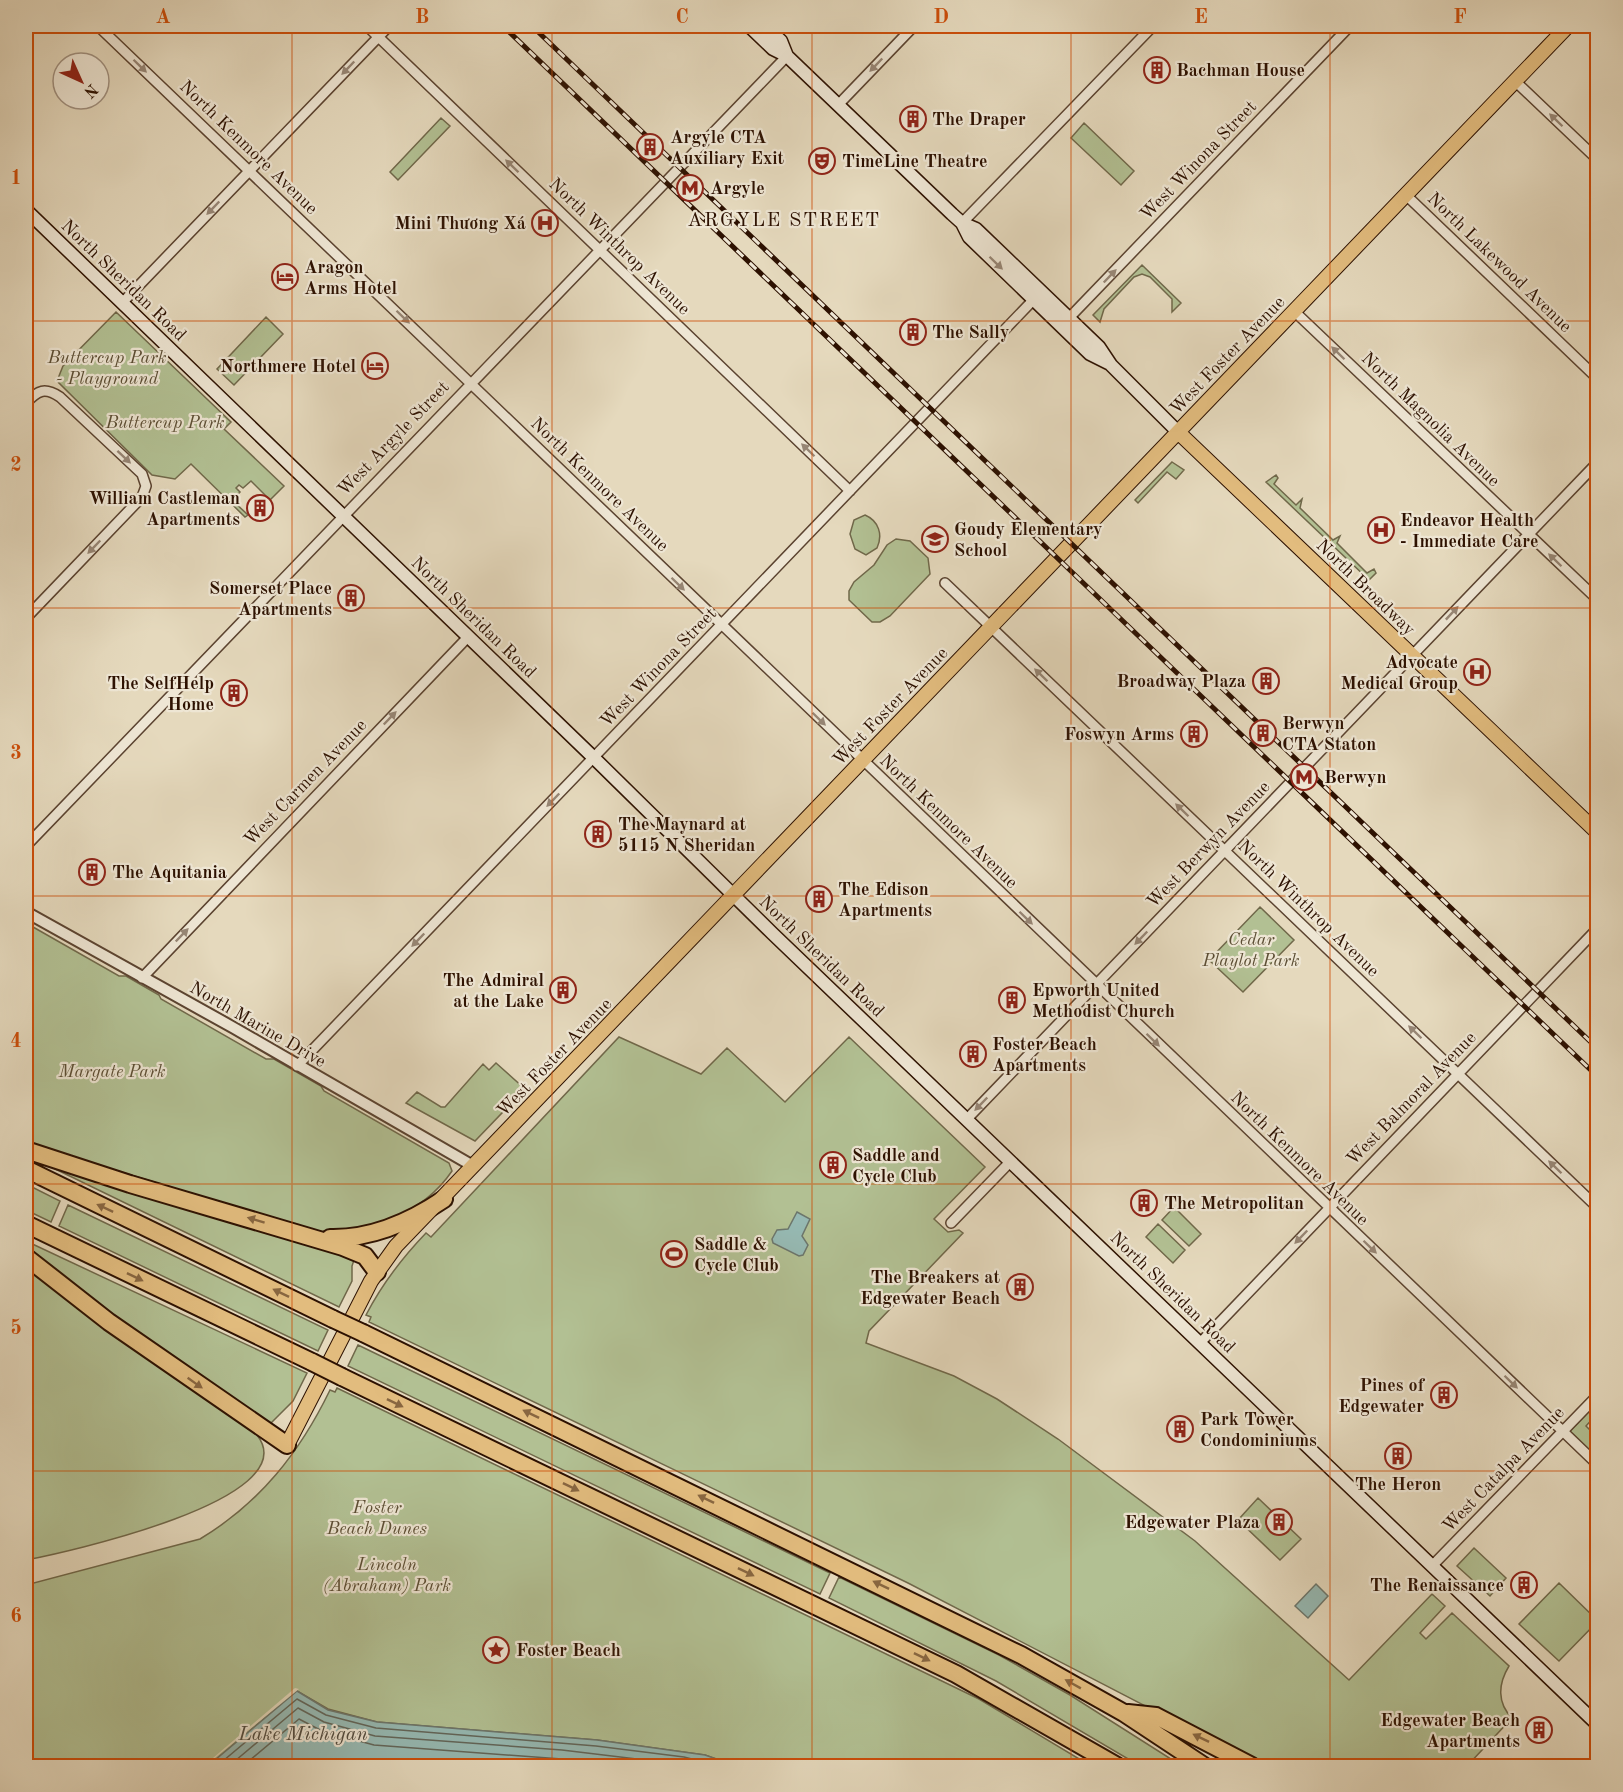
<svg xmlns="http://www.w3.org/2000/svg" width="1623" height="1792" font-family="'Old Standard TT',serif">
<rect width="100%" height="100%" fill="#e5d9bd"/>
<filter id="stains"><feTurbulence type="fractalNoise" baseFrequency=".00333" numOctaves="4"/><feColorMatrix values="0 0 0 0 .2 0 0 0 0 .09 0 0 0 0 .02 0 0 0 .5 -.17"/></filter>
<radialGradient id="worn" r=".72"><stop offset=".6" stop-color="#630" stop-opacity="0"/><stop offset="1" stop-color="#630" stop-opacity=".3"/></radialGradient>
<path fill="#b2c093" stroke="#70684a" stroke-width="1.5" d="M441,118L450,126L398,180L390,172Z
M1084,123L1134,171L1121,185L1071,138Z
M1142,265L1181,303L1172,312V299L1150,277L1142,274L1134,277L1104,309L1100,322L1093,315Z
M116,312L231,422L224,429L284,486L270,500L251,481L243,488L239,485L236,488L240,492L232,500L248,515L245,517L191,464L175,479L152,475L57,381L63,366Z
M266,317L283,334L234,385L217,369Z
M1172,462L1184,470L1176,479L1167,472L1138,503L1135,500Z
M1276,475L1278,478L1274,484L1296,505L1302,499L1300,508L1333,540L1340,536L1337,543L1367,573L1374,569L1376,573L1369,580L1266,482Z
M865,515C879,521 883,535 877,548L866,555L855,549L850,534L854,520Z
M896,539L910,541L928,558L930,574L890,616L880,622H872L849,600V591L854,582L874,565L887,545Z
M1260,907L1294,940L1243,992L1209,960Z
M26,923L119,976H126L159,995L161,999L266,1059H274L321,1086L324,1091L449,1163L452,1171C423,1214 365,1236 315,1231L26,1143Z
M619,1037L701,1074L727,1048L785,1102L849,1037L985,1167L934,1219L948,1232L959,1230L963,1233L869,1331L866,1343L954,1376L997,1399L1058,1439L1195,1541L1349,1680L1432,1594L1445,1606L1420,1633L1426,1639L1452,1613L1509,1666C1498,1684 1497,1703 1512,1718L1467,1766H1261L908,1583L369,1322L371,1317L366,1315C382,1284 402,1258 426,1233L431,1237Z
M496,1063L525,1089L475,1141L406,1103L417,1092L441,1107H445L483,1064L489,1070Z
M45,1164L355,1257L352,1266V1281L339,1307Z
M26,1184L60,1201L51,1222L26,1210Z
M68,1205L328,1330L318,1351L59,1226Z
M1174,1207L1201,1234L1189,1246L1162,1220Z
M1158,1224L1185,1250L1173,1263L1146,1237Z
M26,1241L307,1373L293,1401L271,1423H266L164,1353L26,1248Z
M26,1263L257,1435C308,1500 62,1553 26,1560Z
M358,1345L830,1573L820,1594L348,1366Z
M337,1388L979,1699L1091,1766H736L705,1755L597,1740L377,1722L328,1709L297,1691L208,1766H26V1585L200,1539C260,1503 300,1452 330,1390L335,1392Z
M1597,1403V1414L1586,1426L1597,1437V1460L1569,1432Z
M1258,1498L1301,1539L1280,1560L1238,1520Z
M1474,1548L1506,1578L1490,1596L1457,1566Z
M839,1577L999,1655L1070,1695L1182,1766H1140L996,1681L829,1598Z
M1559,1583L1598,1621L1559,1661L1519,1624Z"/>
<path fill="#96bab4" stroke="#6c766c" stroke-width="1.5" d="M797,1212L810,1219L802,1236L808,1245L803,1255L799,1256L773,1243L772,1239L777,1230L788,1229Z
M1316,1584L1328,1596L1308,1618L1295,1606Z
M297,1691L328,1710L377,1722L597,1740L705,1755L736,1766H208Z"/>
<path fill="#e5d9bd" d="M295,1688L299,1689L205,1766L206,1764Z"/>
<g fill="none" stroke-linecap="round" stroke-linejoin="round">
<path stroke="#62665a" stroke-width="1.5" d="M217,1766L297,1699L326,1715L376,1728L596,1746L684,1757L719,1766
M229,1766L298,1708L324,1722L375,1736L562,1750L695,1766
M243,1766L299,1719L322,1731L374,1745L562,1759L628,1766"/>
<defs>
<path id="minor" d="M98,26L1598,1465
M367,26L850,491
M1515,81L1598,160
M838,105L914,26
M1406,195L1598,379
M962,223L1153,26
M122,303L389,26
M1294,311L1598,600
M1069,318L1350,26
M26,403C38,390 45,387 60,397L142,474L146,486L142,497L26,618
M945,583L1598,1208
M26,846L787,56
M142,978L468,637
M297,1066L1038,295
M967,1119L1598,462
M951,1223L1011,1161
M1200,1343L1598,928
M1432,1566L1598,1395"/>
<path id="tertiary" d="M26,912L234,1028L473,1166"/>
<path id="secondary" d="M749,26L773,49L787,56L952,214L962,223L976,229L1099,347L1111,365L1178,432
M765,26L781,41L787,56
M26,210L594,758L773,934L1598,1725
M962,223L969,237L1090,354L1110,364"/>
<path id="primary" d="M1178,432L1598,833
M287,1445L371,1281L396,1246L1568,26"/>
<path id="motorway" d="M26,1150L130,1184L343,1247L365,1256L377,1272
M26,1169L333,1319
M26,1224L312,1362
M330,1238C372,1239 410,1222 444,1199
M26,1257L109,1322L287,1445
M363,1333L1021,1655L1124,1713L1204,1766
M342,1377L956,1674L1117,1766
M1128,1713L1156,1716L1252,1766"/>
</defs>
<use href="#minor" stroke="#5b4330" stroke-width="12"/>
<use href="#tertiary" stroke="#5b4330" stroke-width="14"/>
<use href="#secondary" stroke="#2d1101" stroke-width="15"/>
<use href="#primary" stroke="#2d1101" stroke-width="16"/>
<use href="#motorway" stroke="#2d1101" stroke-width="20"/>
<use href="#minor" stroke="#eee6d4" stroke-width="9"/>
<use href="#tertiary" stroke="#eee6d4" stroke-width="10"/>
<use href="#secondary" stroke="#eee6d4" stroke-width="12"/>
<use href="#primary" stroke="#e2bc7e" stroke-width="14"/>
<use href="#motorway" stroke="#e2bc7e" stroke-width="16"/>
<defs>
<path id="rail" d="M503,26L1598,1077
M532,26L1598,1049"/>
</defs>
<use href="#rail" stroke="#2d1101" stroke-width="5"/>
<use href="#rail" stroke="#eee6d4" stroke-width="3" stroke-dasharray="9" stroke-linecap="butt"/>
<defs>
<path id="motorway-bridge" d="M333,1319L363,1333
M312,1362L342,1377"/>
</defs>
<use href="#motorway-bridge" stroke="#2d1101" stroke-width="20" stroke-linecap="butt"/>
<use href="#motorway-bridge" stroke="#e2bc7e" stroke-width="16"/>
</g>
<defs><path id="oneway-solid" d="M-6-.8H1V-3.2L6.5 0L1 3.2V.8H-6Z" transform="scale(1.5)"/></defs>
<g fill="#978675">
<use href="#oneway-solid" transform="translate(876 65) rotate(134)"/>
<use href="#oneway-solid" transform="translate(140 66) rotate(44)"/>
<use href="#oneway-solid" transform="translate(348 68) rotate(134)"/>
<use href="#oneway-solid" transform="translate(1556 120) rotate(-136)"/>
<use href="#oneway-solid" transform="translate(512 166) rotate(-136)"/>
<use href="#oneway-solid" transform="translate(213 208) rotate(134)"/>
<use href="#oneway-solid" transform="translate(996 263) rotate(44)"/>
<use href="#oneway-solid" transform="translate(1110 276) rotate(-46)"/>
<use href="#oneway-solid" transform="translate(403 317) rotate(44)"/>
<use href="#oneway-solid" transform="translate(1338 353) rotate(-136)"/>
<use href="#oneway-solid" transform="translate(808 450) rotate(-136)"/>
<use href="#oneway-solid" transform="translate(124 457) rotate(43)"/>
<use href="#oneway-solid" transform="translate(94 547) rotate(134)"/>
<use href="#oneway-solid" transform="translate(1555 560) rotate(-136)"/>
<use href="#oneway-solid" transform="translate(678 584) rotate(44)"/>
<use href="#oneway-solid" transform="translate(1452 613) rotate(-47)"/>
<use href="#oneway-solid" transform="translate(1041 675) rotate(-136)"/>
<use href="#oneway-solid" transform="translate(390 718) rotate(-46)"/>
<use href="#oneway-solid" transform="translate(819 719) rotate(44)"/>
<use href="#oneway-solid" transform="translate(553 800) rotate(134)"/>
<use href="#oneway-solid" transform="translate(1182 810) rotate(-136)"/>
<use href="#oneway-solid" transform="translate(1026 918) rotate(44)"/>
<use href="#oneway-solid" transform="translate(182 935) rotate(-46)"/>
<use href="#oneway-solid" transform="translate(1141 938) rotate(134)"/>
<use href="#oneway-solid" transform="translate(418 940) rotate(134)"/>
<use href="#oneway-solid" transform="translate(1415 1032) rotate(-136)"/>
<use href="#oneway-solid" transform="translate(1153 1040) rotate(44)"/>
<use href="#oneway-solid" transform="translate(981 1104) rotate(134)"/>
<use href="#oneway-solid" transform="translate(1555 1167) rotate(-136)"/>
<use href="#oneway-solid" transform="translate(1301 1237) rotate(134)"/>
<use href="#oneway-solid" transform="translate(1370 1247) rotate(44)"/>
<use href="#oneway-solid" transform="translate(1511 1382) rotate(44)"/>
</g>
<g fill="#886640">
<use href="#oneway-solid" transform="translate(105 1208) rotate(-155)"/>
<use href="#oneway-solid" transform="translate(256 1220) rotate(-163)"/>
<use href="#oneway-solid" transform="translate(135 1277) rotate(26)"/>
<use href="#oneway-solid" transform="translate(281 1293) rotate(-154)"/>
<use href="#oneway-solid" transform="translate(195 1383) rotate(35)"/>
<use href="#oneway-solid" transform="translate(395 1403) rotate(26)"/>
<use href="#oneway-solid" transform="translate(531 1414) rotate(-154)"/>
<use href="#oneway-solid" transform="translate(571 1487) rotate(26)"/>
<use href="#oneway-solid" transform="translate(706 1499) rotate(-154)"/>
<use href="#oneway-solid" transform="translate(746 1572) rotate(26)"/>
<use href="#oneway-solid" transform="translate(881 1585) rotate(-154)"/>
<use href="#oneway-solid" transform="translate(922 1657) rotate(26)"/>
<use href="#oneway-solid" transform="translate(1073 1684) rotate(-151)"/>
<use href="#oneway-solid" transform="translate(1201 1738) rotate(-154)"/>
</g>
<path fill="none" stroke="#cc4e0a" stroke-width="1.5" stroke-opacity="0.55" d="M292,26V1766M552,26V1766M812,26V1766M1071,26V1766M1330,26V1766M26,321H1598M26,608H1598M26,896H1598M26,1184H1598M26,1471H1598"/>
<defs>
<symbol id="building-ring" viewBox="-11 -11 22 22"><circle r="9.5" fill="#eee6d4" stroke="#8f2418" stroke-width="1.5"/><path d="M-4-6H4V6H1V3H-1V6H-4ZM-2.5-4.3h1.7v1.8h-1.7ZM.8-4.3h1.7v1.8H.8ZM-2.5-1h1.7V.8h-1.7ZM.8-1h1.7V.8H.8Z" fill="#8f2418"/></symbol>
<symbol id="theatre-ring" viewBox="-11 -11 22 22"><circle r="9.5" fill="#eee6d4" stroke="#8f2418" stroke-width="1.5"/><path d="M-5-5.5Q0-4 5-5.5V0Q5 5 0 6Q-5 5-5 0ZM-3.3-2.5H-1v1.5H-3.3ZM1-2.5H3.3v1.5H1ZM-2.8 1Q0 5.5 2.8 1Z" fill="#8f2418"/></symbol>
<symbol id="metro-ring" viewBox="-11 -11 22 22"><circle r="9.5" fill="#eee6d4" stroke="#8f2418" stroke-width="1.5"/><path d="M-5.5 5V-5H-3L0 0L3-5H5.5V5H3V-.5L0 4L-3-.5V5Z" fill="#8f2418"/></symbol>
<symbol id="hospital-ring" viewBox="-11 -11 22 22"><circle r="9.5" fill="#eee6d4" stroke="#8f2418" stroke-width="1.5"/><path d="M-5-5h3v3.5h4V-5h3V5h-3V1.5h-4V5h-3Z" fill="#8f2418"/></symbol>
<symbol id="hotel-ring" viewBox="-11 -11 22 22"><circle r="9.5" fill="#eee6d4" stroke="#8f2418" stroke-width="1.5"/><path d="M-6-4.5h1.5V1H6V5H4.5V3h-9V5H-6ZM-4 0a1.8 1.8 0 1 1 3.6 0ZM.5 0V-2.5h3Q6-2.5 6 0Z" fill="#8f2418"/></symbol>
<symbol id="school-ring" viewBox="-11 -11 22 22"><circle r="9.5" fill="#eee6d4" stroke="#8f2418" stroke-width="1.5"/><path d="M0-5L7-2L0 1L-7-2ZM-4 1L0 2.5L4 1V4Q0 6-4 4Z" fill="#8f2418"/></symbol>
<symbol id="stadium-ring" viewBox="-11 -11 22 22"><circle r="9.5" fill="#eee6d4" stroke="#8f2418" stroke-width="1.5"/><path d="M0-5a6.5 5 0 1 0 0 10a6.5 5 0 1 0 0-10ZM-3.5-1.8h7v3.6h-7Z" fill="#8f2418"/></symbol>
<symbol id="sight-ring" viewBox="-11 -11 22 22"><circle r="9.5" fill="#eee6d4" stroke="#8f2418" stroke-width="1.5"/><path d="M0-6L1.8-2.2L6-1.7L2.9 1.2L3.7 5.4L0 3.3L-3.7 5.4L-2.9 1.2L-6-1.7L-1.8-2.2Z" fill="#8f2418"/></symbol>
</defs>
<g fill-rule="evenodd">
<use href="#building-ring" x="1142" y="55" width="30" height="30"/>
<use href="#building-ring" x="898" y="104" width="30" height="30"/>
<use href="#building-ring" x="635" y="132" width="30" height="30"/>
<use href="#theatre-ring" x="807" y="146" width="30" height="30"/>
<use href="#metro-ring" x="675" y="173" width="30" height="30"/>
<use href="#hospital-ring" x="530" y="208" width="30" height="30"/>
<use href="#hotel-ring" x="270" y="262" width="30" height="30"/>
<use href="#building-ring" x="898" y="317" width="30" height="30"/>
<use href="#hotel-ring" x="360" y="351" width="30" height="30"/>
<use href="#building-ring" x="245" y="493" width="30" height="30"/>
<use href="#hospital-ring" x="1366" y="515" width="30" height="30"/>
<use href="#school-ring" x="920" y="524" width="30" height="30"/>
<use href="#building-ring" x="336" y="583" width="30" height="30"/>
<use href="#hospital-ring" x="1462" y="657" width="30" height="30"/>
<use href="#building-ring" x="1251" y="666" width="30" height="30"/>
<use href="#building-ring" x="219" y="678" width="30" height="30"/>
<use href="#building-ring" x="1248" y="718" width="30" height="30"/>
<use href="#building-ring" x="1179" y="719" width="30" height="30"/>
<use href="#metro-ring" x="1289" y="762" width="30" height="30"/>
<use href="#building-ring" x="583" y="819" width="30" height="30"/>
<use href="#building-ring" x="77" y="857" width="30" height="30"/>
<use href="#building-ring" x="804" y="884" width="30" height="30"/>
<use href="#building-ring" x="548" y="975" width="30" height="30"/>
<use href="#building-ring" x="997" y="985" width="30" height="30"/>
<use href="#building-ring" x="958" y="1039" width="30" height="30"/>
<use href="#building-ring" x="818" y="1150" width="30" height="30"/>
<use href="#building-ring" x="1129" y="1188" width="30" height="30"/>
<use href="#stadium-ring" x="659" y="1239" width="30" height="30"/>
<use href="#building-ring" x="1005" y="1272" width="30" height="30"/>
<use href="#building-ring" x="1429" y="1380" width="30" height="30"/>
<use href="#building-ring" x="1165" y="1414" width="30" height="30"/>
<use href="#building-ring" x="1383" y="1441" width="30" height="30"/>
<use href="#building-ring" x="1264" y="1507" width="30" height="30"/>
<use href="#building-ring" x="1509" y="1570" width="30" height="30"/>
<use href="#sight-ring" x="481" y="1635" width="30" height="30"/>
<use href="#building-ring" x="1524" y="1715" width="30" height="30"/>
</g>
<g text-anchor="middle" stroke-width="4.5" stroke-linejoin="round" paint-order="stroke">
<g font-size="18" font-weight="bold" fill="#2d1101" stroke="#eee6d4" text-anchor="start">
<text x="1176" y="76">Bachman House</text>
<text x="932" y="125">The Draper</text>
<text x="670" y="143">Argyle CTA<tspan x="670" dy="21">Auxiliary Exit</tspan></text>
<text x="842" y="167">TimeLine Theatre</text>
<text x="710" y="194">Argyle</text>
<text x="526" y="229" text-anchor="end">Mini Thương Xá</text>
<text x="304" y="273">Aragon<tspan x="304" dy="21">Arms Hotel</tspan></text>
<text x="932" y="338">The Sally</text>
<text x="356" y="372" text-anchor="end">Northmere Hotel</text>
<text x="240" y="504" text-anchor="end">William Castleman<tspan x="240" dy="21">Apartments</tspan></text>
<text x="1400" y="526">Endeavor Health<tspan x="1400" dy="21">- Immediate Care</tspan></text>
<text x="954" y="535">Goudy Elementary<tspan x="954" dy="21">School</tspan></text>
<text x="332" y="594" text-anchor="end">Somerset Place<tspan x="332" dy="21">Apartments</tspan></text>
<text x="1458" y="668" text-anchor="end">Advocate<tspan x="1458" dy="21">Medical Group</tspan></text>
<text x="1246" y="687" text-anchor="end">Broadway Plaza</text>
<text x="214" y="689" text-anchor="end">The SelfHelp<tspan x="214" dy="21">Home</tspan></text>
<text x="1282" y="729">Berwyn<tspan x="1282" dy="21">CTA Staton</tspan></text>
<text x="1174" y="740" text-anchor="end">Foswyn Arms</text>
<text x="1324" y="783">Berwyn</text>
<text x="618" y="830">The Maynard at<tspan x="618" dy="21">5115 N Sheridan</tspan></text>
<text x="112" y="878">The Aquitania</text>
<text x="838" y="895">The Edison<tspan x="838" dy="21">Apartments</tspan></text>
<text x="544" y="986" text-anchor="end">The Admiral<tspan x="544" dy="21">at the Lake</tspan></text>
<text x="1032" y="996">Epworth United<tspan x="1032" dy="21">Methodist Church</tspan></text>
<text x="992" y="1050">Foster Beach<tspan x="992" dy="21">Apartments</tspan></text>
<text x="852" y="1161">Saddle and<tspan x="852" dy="21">Cycle Club</tspan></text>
<text x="1164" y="1209">The Metropolitan</text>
<text x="694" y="1250">Saddle &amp;<tspan x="694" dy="21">Cycle Club</tspan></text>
<text x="1000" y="1283" text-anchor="end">The Breakers at<tspan x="1000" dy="21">Edgewater Beach</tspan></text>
<text x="1424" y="1391" text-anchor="end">Pines of<tspan x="1424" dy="21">Edgewater</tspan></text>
<text x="1200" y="1425">Park Tower<tspan x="1200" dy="21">Condominiums</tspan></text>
<text x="1398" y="1490" text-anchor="middle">The Heron</text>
<text x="1260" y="1528" text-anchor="end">Edgewater Plaza</text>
<text x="1504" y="1591" text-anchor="end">The Renaissance</text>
<text x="516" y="1656">Foster Beach</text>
<text x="1520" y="1726" text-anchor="end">Edgewater Beach<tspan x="1520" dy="21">Apartments</tspan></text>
</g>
<g font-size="18" fill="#2d1101" stroke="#eee6d4">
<text transform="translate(249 147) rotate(44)" y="6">North Kenmore Avenue</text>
<text transform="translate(1198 160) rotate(-46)" y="6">West Winona Street</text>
<text transform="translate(620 246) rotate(44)" y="6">North Winthrop Avenue</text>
<text transform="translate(1500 262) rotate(44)" y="6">North Lakewood Avenue</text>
<text transform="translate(124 280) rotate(44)" y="6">North Sheridan Road</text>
<text transform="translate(1227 355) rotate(-46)" y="6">West Foster Avenue</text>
<text transform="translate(1431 419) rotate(44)" y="6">North Magnolia Avenue</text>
<text transform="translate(393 438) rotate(-46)" y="6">West Argyle Street</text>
<text transform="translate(600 484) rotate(44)" y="6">North Kenmore Avenue</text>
<text transform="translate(1366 587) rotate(44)" y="6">North Broadway</text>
<text transform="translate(474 617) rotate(44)" y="6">North Sheridan Road</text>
<text transform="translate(658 667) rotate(-46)" y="6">West Winona Street</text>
<text transform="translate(890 706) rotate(-46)" y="6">West Foster Avenue</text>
<text transform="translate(305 782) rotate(-46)" y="6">West Carmen Avenue</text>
<text transform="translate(949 821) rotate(44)" y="6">North Kenmore Avenue</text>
<text transform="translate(1208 844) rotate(-46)" y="6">West Berwyn Avenue</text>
<text transform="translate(1309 908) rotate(44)" y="6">North Winthrop Avenue</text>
<text transform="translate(822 956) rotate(44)" y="6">North Sheridan Road</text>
<text transform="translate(258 1024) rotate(30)" y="6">North Marine Drive</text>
<text transform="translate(554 1057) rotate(-46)" y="6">West Foster Avenue</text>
<text transform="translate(1411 1098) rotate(-46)" y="6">West Balmoral Avenue</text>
<text transform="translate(1300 1158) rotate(44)" y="6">North Kenmore Avenue</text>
<text transform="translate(1173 1292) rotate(44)" y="6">North Sheridan Road</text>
<text transform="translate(1503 1469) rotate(-46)" y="6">West Catalpa Avenue</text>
</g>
<g font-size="18" font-style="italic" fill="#5c4e34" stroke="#eee6d4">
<text x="107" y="363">Buttercup Park<tspan x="107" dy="21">- Playground</tspan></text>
<text x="165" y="428">Buttercup Park</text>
<text x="1251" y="945">Cedar<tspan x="1251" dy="21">Playlot Park</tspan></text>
<text x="112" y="1077">Margate Park</text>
<text x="377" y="1513">Foster<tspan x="377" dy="21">Beach Dunes</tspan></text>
<text x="387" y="1570">Lincoln<tspan x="387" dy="21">(Abraham) Park</tspan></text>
</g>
<g font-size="20" letter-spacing="1.5" fill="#2d1101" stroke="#eee6d4">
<text x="784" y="226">ARGYLE STREET</text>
</g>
<g font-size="20" font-style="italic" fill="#524c40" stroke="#eee6d4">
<text x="303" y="1740">Lake Michigan</text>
</g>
</g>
<rect width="1623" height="1792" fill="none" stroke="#e5d9bd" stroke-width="66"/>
<g transform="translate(81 81) rotate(135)"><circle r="28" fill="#eee6d4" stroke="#a19180" stroke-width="1.5"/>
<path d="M0-4.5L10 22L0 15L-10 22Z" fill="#8f2418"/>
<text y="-9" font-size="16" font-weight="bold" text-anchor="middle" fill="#2d1101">N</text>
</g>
<rect x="33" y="33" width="1557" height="1726" fill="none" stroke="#cc4e0a" stroke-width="2"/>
<g font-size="20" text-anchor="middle" font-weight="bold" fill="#cc4e0a">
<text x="163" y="23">A</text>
<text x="422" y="23">B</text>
<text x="682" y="23">C</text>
<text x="941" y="23">D</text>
<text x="1201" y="23">E</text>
<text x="1460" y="23">F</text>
<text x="16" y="184">1</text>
<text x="16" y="471">2</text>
<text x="16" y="759">3</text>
<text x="16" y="1047">4</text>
<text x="16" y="1334">5</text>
<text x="16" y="1622">6</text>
</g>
<rect width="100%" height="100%" filter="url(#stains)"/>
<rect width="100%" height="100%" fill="url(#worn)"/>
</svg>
